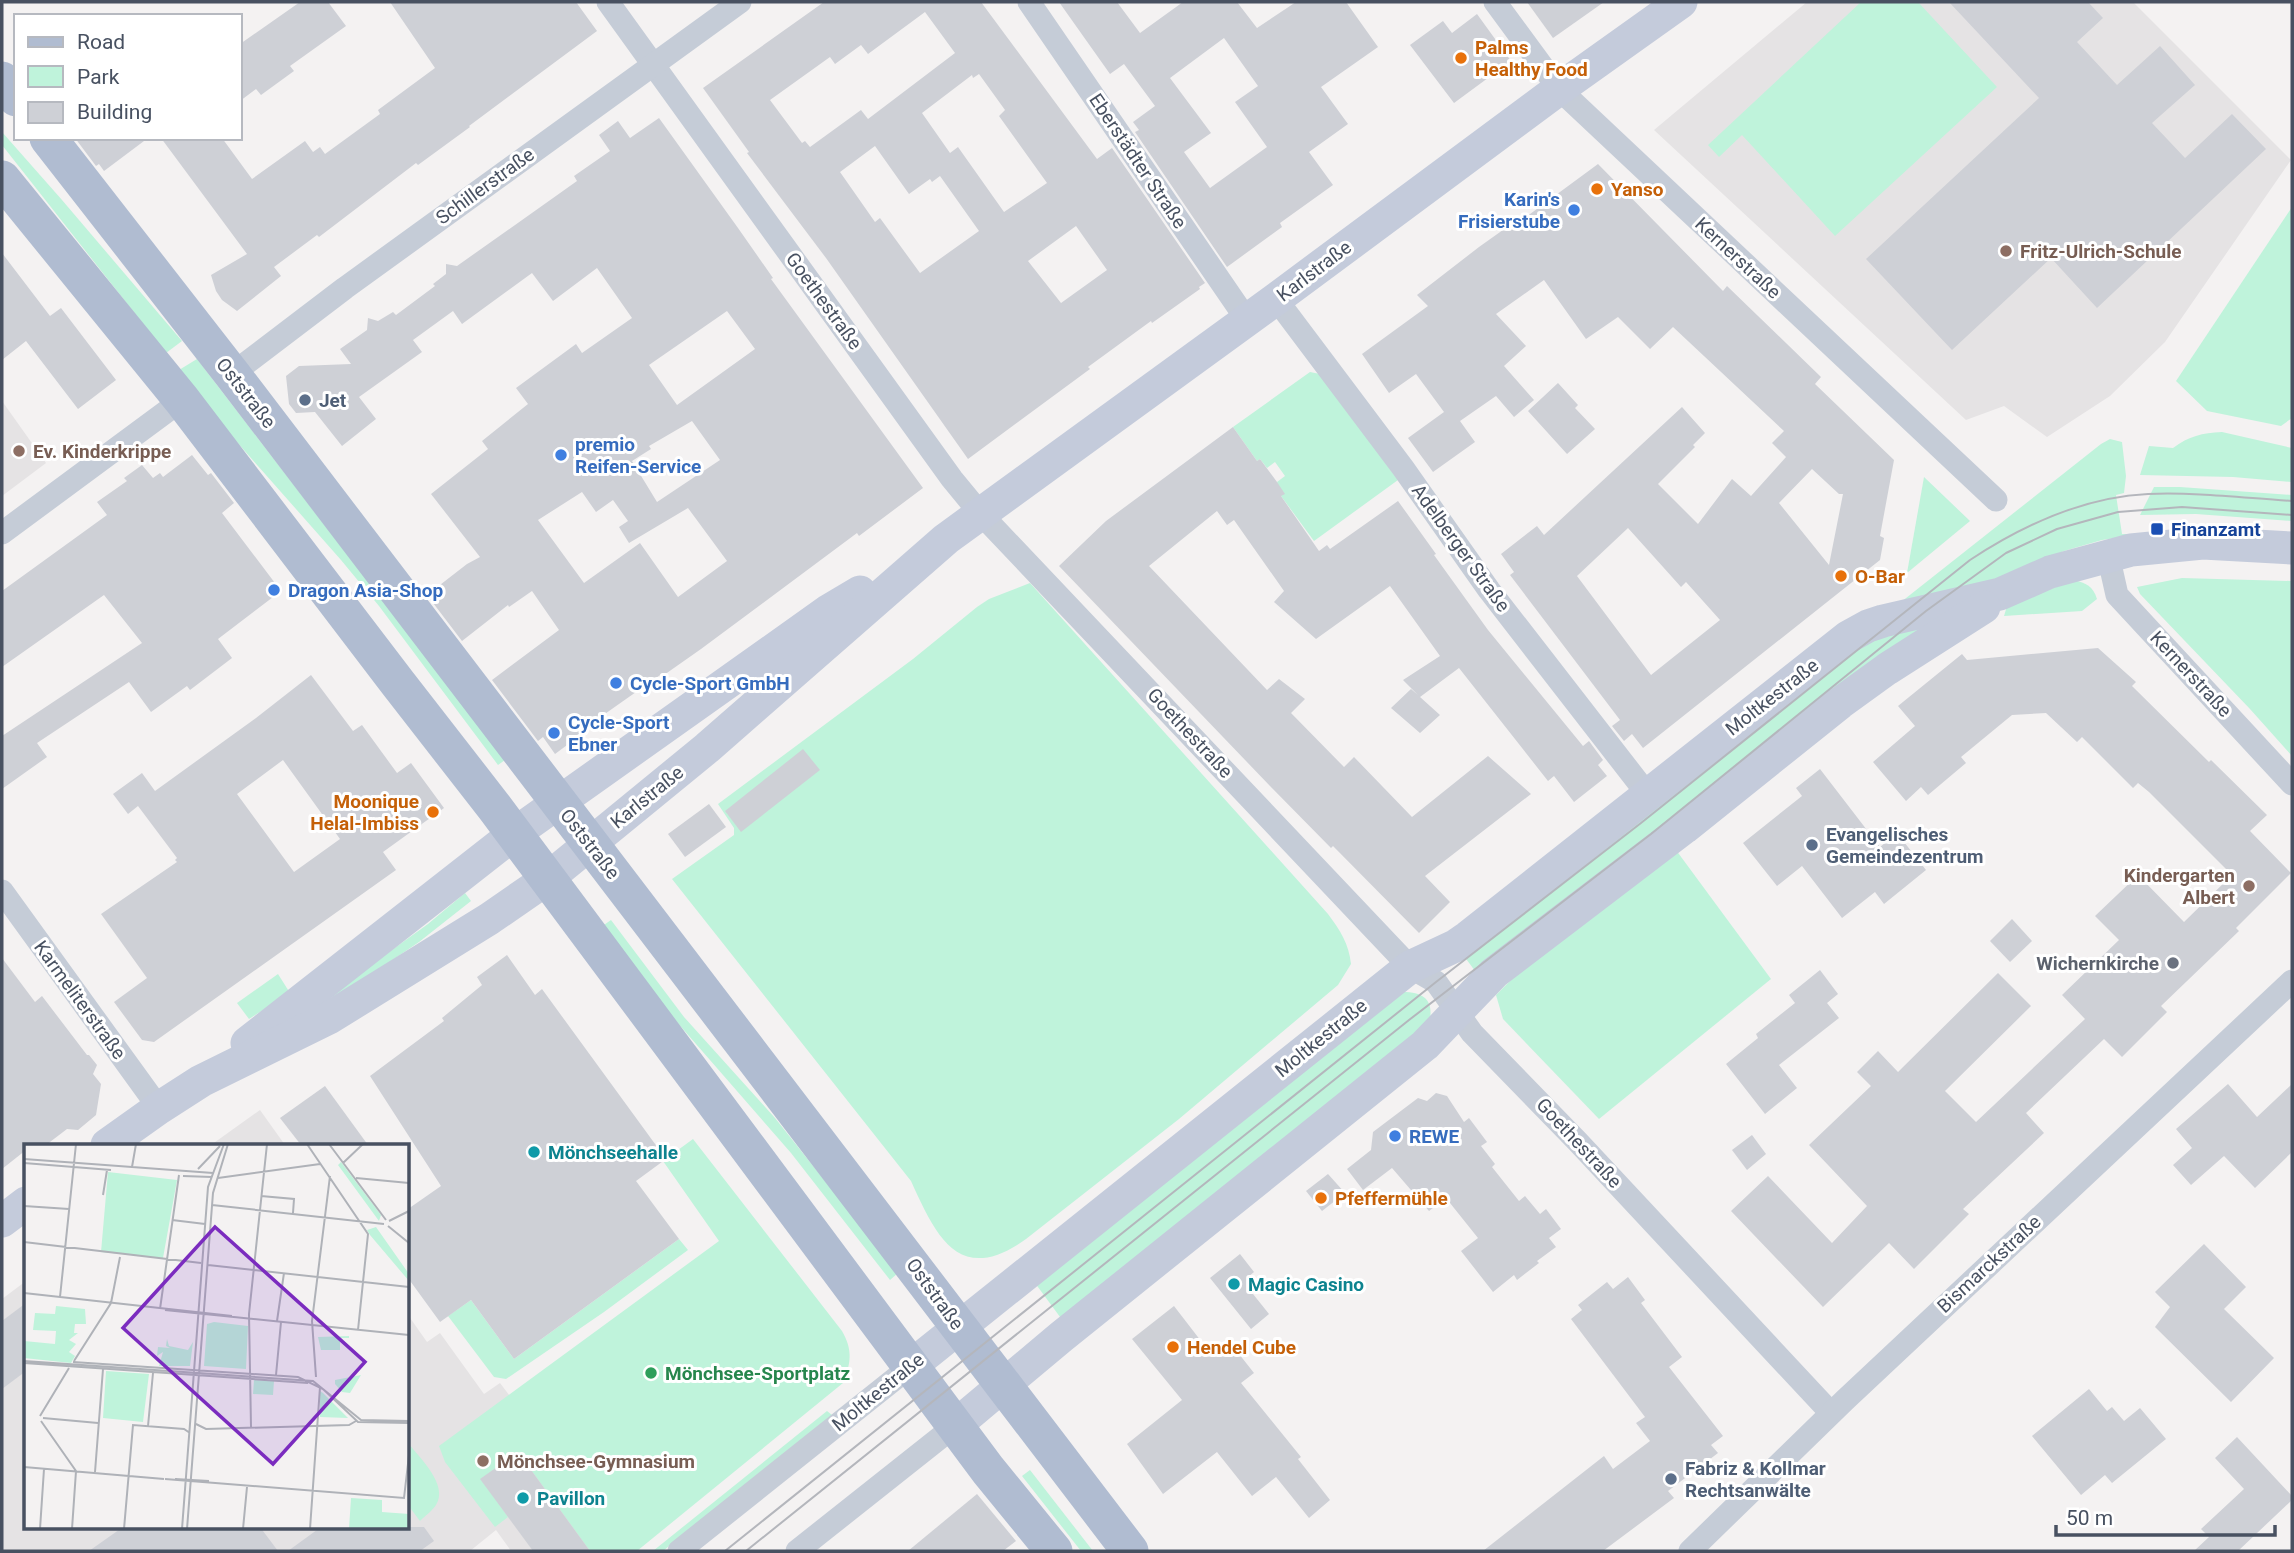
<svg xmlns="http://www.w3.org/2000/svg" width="2294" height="1553" font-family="Roboto,sans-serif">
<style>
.education{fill:#e5e3e4}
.green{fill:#bff3db}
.building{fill:#ced0d6;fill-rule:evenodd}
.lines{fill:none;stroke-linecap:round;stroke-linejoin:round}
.street{stroke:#c5ccd7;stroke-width:23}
.secondary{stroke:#c4cbdb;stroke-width:33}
.primary{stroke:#b0bcd1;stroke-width:37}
.tram{stroke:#b4b6bc;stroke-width:2}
.food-dot{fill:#e8710a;stroke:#fff;stroke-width:2.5}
.shop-dot{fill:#3f7fe0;stroke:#fff;stroke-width:2.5}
.education-dot{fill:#8d6e63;stroke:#fff;stroke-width:2.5}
.service-dot{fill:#5c6f8a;stroke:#fff;stroke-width:2.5}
.transit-dot{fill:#1a4fb4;stroke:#fff;stroke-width:2.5}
.worship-dot{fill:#6b7280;stroke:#fff;stroke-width:2.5}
.culture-dot{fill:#0f9aa8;stroke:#fff;stroke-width:2.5}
.leisure-dot{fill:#2e9e5b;stroke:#fff;stroke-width:2.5}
.labels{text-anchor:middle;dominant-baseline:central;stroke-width:6;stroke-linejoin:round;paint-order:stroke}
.food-label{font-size:19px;font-weight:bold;fill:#c56008;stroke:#fff;text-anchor:start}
.street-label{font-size:19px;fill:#485161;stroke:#fff}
.shop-label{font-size:19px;font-weight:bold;fill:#366cbe;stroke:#fff;text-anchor:start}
.education-label{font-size:19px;font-weight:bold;fill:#785e54;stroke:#fff;text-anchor:start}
.service-label{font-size:19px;font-weight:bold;fill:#4e5e75;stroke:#fff;text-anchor:start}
.transit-label{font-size:19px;font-weight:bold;fill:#164399;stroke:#fff;text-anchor:start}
.worship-label{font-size:19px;font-weight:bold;fill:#5b616d;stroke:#fff;text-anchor:end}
.culture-label{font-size:19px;font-weight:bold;fill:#0d838f;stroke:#fff;text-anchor:start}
.leisure-label{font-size:19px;font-weight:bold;fill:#27864d;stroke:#fff;text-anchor:start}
.inset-road{fill:none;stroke:#afb2b8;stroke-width:2}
.view{fill:#7b2cbf;fill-opacity:0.15;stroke:#7b2cbf;stroke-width:3.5}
.inset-edge{fill:none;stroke:#485161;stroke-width:3.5}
</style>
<rect width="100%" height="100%" fill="#f4f2f2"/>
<g class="education">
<polygon points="1807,2 2133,2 2291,160 2165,342 2110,396 2047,437 2004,406 1966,420 1654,130"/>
<polygon points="2,401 46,463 2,496"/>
<polygon points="260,1110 285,1145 211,1145"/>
<polygon points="26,1281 26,1527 408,1527 408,1315 427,1342 440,1333 484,1394 500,1383 628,1551 511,1551 496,1530 470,1551 2,1551 2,1299"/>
</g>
<g class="green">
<polygon points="1861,2 1918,2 1997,87 1835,236 1742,135 1719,157 1708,145"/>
<polygon points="2,132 62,200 182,341 166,353 2,145"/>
<polygon points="2292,207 2292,418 2281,426 2207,411 2176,381"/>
<polygon points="197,359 505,760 498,765 379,606 341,560 236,441 179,370"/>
<polygon points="1310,372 1320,374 1398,480 1314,541 1281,496 1277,482 1285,476 1275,462 1267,468 1260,459 1257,461 1233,427"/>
<path d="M2222,432L2292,448V482L2233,477L2140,475L2149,446L2173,448C2189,436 2202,433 2222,432Z"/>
<polygon points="2110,439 2122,442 2126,476 2124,493 2116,495 2122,534 2128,534 2128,536 2102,540 2064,551 1978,587 1901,602 2101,444"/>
<polygon points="1924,477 1970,521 1907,573"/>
<polygon points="2154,487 2180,487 2292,495 2292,521 2196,514 2140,515"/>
<polygon points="2182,578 2292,581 2292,756 2250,709 2140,594 2137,587"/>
<path d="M2074,580C2086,583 2093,586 2097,599L2082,611L2004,616L2007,606Z"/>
<path d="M1030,583L1328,914C1340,930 1349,944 1351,964L1338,985L1179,1119L1026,1239C959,1287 936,1236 911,1181L672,879L734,835V828L718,804L913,659L977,607L989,599Z"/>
<polygon points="1927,626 1478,975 1461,952 1853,643"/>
<polygon points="1676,850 1771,979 1599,1119 1503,1019 1496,995 1515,976"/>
<polygon points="465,893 471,901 419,942 335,999 332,993 428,924"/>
<polygon points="611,920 684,1017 775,1118 898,1273 890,1280 791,1153 662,1005 601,927"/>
<polygon points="278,974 290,993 249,1019 237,1003"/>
<path d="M1403,992C1428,992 1435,1004 1428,1028L1063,1321L1035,1283Z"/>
<path d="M693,1139L842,1331C853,1350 851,1363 843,1383L637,1551H590L518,1452L481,1479L508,1517L495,1527L445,1462L439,1446L719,1241L663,1161Z"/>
<polygon points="679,1239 688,1250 604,1312 506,1379 494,1377 448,1316 471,1300 514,1359"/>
<polygon points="827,1411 832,1415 663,1551 653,1551"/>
<path d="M408,1443C419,1457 449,1485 436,1505C432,1511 425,1516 420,1521L408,1505Z"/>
<polygon points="1030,1470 1093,1551 1081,1551 1022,1476"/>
</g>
<g class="building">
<polygon points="300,2 328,2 346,26 290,66 294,71 261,95 256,89 240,101 240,44"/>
<polygon points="390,2 576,2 597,31 469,126 470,127 418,165 416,163 319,237 317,235 274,267 281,276 237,311 222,300 216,291 211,275 247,254 161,138 222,138 252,179 305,141 313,152 320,147 325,154 380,114 378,110 435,68"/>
<path d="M824,2H981L1097,159L1112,148L1205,283L1199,287L1200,289L1152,323L1151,321L1088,367L1090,369L968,459L826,258L747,153L749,152L703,88ZM925,12L955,53L868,119L861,110L810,147L805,141L802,143L770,100L830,57L835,64L861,45L868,54ZM979,74L1005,110L999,116L1047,183L1004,212L958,147L950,153L922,113L972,75L973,78ZM875,146L909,194L930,179L932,182L940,176L979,231L920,273L880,218L875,222L840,172ZM1076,226L1107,270L1061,303L1028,261Z"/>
<path d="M1059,2H1117L1140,33L1183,2H1237L1257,28L1296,2H1346L1378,47L1321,87L1348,124L1309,152L1333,185L1280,223L1282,227L1227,267L1135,132L1139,130L1133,122L1155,106L1124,64L1110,74ZM1224,38L1258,86L1235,102L1267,147L1210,188L1184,152L1211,133L1170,78Z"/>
<polygon points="1527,2 1604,2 1553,38"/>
<polygon points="1949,2 2088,2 2103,18 2077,42 2117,85 2160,46 2195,85 2152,123 2185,158 2232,114 2266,149 2097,308 2051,258 1952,350 1866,259 2039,98"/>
<polygon points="1477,14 1511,61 1454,103 1410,45 1443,21 1452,33"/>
<path d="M659,118L738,228L773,278L771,279L923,488L859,536L857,533L701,649L664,675L663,673L592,723L594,725L555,754L543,737L538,741L492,680L559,630L532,591L509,607L508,605L462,641L427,595L467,564L480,557L431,494L488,449L482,441L528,404L516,388L576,344L582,353L632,318L597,268L553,301L532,273L462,324L453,311L413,340L422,352L359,397L376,419L342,446L315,412L296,413L289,404L286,376L299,366L351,364L340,349L367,330L368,318L378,321L393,312L396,315L435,286L433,284L446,274V264L457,266L577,181L574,176L610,151L599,135L618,121L630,138ZM727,311L755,349L677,405L649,365ZM692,421L720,460L657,502L632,461L651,449L649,446ZM582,492L596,512L613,500L628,521L619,527L629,543L688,508L727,561L678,597L640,543L584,583L538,520Z"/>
<polygon points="75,138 148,138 104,171 99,164 96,166"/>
<path d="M1598,164L1723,291L1727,286L1821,377L1815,384L1894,460L1880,536L1884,538L1880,560L1643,748L1632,734L1624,741L1612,726L1620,720L1510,575L1514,572L1501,554L1537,526L1544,535L1682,407L1705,433L1693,445L1695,447L1658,484L1698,524L1732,479L1751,496L1786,457L1772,443L1784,431L1673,327L1650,349L1618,317L1586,339L1544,280L1496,314L1526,346L1504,366L1534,400L1514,417L1496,396L1460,421L1475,442L1433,472L1408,438L1444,412L1416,374L1389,393L1362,354L1428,306L1417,295L1479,247L1524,215L1526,217ZM1812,469L1839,494H1843L1829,565L1779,503ZM1628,528L1681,587L1686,582L1720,620L1651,675L1577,576Z"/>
<polygon points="2,253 50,316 61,308 116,380 78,409 26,341 2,360"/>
<polygon points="1558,383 1578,405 1575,408 1595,429 1567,454 1528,411"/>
<polygon points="1233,427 1257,461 1260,459 1277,482 1285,494 1281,496 1319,551 1327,545 1330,549 1398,501 1436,554 1434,555 1488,630 1583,746 1589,741 1603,760 1598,765 1607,776 1574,802 1554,776 1548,781 1459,668 1420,697 1440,715 1420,733 1391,708 1411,689 1418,695 1403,680 1440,656 1390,586 1316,639 1274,602 1284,591 1234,520 1227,525 1217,511 1149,566 1267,690 1279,679 1305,699 1291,713 1344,767 1354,757 1412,817 1488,756 1531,794 1425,876 1450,902 1419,933 1333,846 1331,848 1270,786 1059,566 1106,521"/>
<polygon points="192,455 208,475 211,473 234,503 222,513 281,591 218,639 232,658 190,690 187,686 151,712 129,682 37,743 47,757 2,789 2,736 142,643 104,595 2,667 2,591 107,515 97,502 127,481 124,478 142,465 153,478 160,473 163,477"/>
<polygon points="2098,648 2136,682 2132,686 2209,762 2211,760 2267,815 2250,831 2291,873 2236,928 2239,931 2161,1006 2167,1012 2122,1057 2104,1039 2026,1113 2044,1133 1963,1209 1969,1214 1914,1269 1889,1243 1823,1307 1731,1211 1768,1176 1832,1243 1867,1206 1809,1145 1871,1086 1857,1072 1878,1051 1898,1072 1998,973 2031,1006 1945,1091 1976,1122 2085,1019 2062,995 2119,940 2095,916 2138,875 2184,922 2232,875 2149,792 2138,783 2133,788 2082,737 2077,742 2046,713 2012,715 1961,757 1966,763 1928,795 1921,787 1906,801 1873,762 1915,726 1898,706 1962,654 1967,660"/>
<path d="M311,675L353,731L362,725L397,773L411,763L444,808L383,852L396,870L154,1042L142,1040L114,1002L147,978L101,914L177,862L175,860L177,858L138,806L128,814L113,794L142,773L155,791L256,718ZM283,760L340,839L294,872L237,794Z"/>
<polygon points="803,749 820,770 741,832 725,811"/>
<polygon points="1820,769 1880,847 1897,833 1926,870 1884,904 1875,892 1842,918 1802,866 1777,886 1743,843 1802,796 1796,788"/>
<polygon points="709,804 726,827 685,857 668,834"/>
<polygon points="2012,919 2032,941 2010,962 1990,941"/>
<polygon points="507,955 535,995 542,989 666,1159 636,1181 679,1239 514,1359 471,1300 440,1322 408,1278 408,1209 441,1186 370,1076 444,1021 442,1018 482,985 477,977"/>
<polygon points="2,958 35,1002 42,996 87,1055 89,1055 97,1065 93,1074 101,1084 96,1115 78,1130 67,1129 46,1145 26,1145 26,1150 2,1169"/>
<polygon points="1820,970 1838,994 1827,1003 1839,1018 1779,1065 1797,1088 1765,1114 1726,1064 1758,1038 1756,1034 1795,1003 1789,995"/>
<polygon points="2228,1084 2257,1117 2292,1084 2292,1152 2255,1188 2224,1156 2191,1185 2173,1165 2192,1148 2176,1129"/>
<polygon points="325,1086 368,1145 301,1145 280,1118"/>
<polygon points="1436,1093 1447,1096 1464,1122 1469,1118 1487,1142 1481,1146 1495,1164 1492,1167 1519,1201 1525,1196 1540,1214 1546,1209 1561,1229 1549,1238 1556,1247 1537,1261 1539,1263 1517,1280 1514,1275 1493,1292 1461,1251 1478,1238 1446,1198 1429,1211 1392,1168 1363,1190 1347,1169 1371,1150 1373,1132 1418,1098 1427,1101"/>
<polygon points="1752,1135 1766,1154 1747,1170 1732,1150"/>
<polygon points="1328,1174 1345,1193 1322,1211 1306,1191"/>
<polygon points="2204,1244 2246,1287 2224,1309 2274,1358 2231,1402 2155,1327 2170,1307 2155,1292"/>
<polygon points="1240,1254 1254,1272 1248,1277 1258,1290 1253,1294 1269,1314 1251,1329 1210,1278"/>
<polygon points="1628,1277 1645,1300 1641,1303 1682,1357 1669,1367 1723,1436 1711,1445 1718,1453 1668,1491 1674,1498 1603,1551 1483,1551 1604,1456 1613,1469 1650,1441 1636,1423 1645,1417 1571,1319 1582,1310 1578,1305 1607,1282 1613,1289"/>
<polygon points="26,1303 26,1371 2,1389 2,1321"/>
<polygon points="1174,1306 1211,1354 1228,1340 1254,1373 1241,1383 1301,1457 1298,1459 1330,1500 1309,1518 1276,1477 1252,1496 1217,1452 1163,1494 1127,1444 1182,1400 1132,1339"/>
<polygon points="2089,1389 2107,1411 2112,1407 2124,1421 2140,1408 2166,1439 2112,1483 2105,1475 2081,1495 2032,1436"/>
<polygon points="2237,1437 2292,1496 2292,1500 2238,1551 2194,1551 2209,1537 2201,1529 2244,1489 2215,1458"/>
<polygon points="518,1452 590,1551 533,1551 480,1479"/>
<polygon points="977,1494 1016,1541 1003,1551 908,1551"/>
<polygon points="123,1527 260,1527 278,1551 89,1551"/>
<polygon points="321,1527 424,1527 434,1541 420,1551 288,1551"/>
</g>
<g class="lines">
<g class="street">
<polyline points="608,2 952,479 980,513 1410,967 1436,982 1472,1033 1578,1142 1831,1413"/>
<polyline points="1029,2 1247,320"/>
<polyline points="1495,2 1559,89 1996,500"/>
<polyline points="1276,299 1403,468 1489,590 1648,795"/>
<polyline points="232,374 345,288 740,2"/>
<polyline points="2,533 182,400"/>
<polyline points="2108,555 2117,595 2292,784"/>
<polyline points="2,891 159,1108"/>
<polyline points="679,1551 911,1366"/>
<polyline points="797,1551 956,1425"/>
<polyline points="1690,1551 1845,1400 2292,981"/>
</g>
<g class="secondary">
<polyline points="247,1043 514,834 828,611 860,592"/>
<polyline points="107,1145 159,1108 201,1081 329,1018 489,919 547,879 707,748 946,539 1276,299 1559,89 1681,2"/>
<polyline points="2,1221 26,1203"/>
<polyline points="911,1366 1410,967 1455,946 1468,937 1848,637 1868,626 1883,621 2000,594 2050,572 2131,550 2203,543 2292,548"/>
<polyline points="956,1425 1061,1337 1425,1045 1494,973 1684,828 1840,703 1887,669 1984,607"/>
</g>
<g class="primary">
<polyline points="2,80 16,98"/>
<polyline points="48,138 232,374 1130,1551"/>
<polyline points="2,179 182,400 397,682 495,808 988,1470 1054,1551"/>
</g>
<g class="tram">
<path d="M725,1551L1436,982L1641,823L1970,560C2023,525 2083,497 2148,494C2196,492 2244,498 2292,501"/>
<polyline points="746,1551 1409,1020 1651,834 1926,611 2006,553 2057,529 2118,512 2182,507 2292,515"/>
</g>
</g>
<g class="food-dot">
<circle cx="1461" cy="58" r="7"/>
<circle cx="1597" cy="189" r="7"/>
<circle cx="1841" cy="576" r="7"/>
<circle cx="433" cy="812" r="7"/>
<circle cx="1321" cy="1198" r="7"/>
<circle cx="1173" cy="1347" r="7"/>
</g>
<g class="shop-dot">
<circle cx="1574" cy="210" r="7"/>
<circle cx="561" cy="455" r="7"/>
<circle cx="274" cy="590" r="7"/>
<circle cx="616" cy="683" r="7"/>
<circle cx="554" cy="733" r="7"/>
<circle cx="1395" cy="1136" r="7"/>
</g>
<g class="education-dot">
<circle cx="2006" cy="251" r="7"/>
<circle cx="19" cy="451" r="7"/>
<circle cx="2249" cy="886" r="7"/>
<circle cx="483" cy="1461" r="7"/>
</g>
<g class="service-dot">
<circle cx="305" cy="400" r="7"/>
<circle cx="1812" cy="845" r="7"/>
<circle cx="1671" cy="1479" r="7"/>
</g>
<rect class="transit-dot" x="2150" y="522" width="14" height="14" rx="3.5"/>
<circle class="worship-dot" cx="2173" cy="963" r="7"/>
<g class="culture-dot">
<circle cx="534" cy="1152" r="7"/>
<circle cx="1234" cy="1284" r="7"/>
<circle cx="523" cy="1498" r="7"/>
</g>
<circle class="leisure-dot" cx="651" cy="1373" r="7"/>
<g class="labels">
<g class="food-label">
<text x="1475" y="47">Palms<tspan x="1475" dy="22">Healthy Food</tspan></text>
<text x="1611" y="189">Yanso</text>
<text x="1855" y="576">O-Bar</text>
<text x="419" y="801" text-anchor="end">Moonique<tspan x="419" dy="22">Helal-Imbiss</tspan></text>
<text x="1335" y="1198">Pfeffermühle</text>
<text x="1187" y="1347">Hendel Cube</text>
</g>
<g class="street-label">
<text transform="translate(1138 161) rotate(56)">Eberstädter Straße</text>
<text transform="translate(485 186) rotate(-36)">Schillerstraße</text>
<text transform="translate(1738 258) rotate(43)">Kernerstraße</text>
<text transform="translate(1314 271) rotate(-37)">Karlstraße</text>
<text transform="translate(824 301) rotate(54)">Goethestraße</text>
<text transform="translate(246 393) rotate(52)">Oststraße</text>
<text transform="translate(1461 548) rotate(54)">Adelberger Straße</text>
<text transform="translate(2191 674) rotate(47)">Kernerstraße</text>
<text transform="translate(1772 697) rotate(-38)">Moltkestraße</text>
<text transform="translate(1190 733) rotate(47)">Goethestraße</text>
<text transform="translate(647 797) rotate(-39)">Karlstraße</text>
<text transform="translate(590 844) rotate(52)">Oststraße</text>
<text transform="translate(80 1000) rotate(54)">Karmeliterstraße</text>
<text transform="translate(1321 1038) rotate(-39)">Moltkestraße</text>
<text transform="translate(1579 1143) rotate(47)">Goethestraße</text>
<text transform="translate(1989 1264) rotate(-43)">Bismarckstraße</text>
<text transform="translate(935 1294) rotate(54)">Oststraße</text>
<text transform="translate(878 1392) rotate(-39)">Moltkestraße</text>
</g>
<g class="shop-label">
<text x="1560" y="199" text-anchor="end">Karin's<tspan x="1560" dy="22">Frisierstube</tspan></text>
<text x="575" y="444">premio<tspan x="575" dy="22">Reifen-Service</tspan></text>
<text x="288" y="590">Dragon Asia-Shop</text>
<text x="630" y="683">Cycle-Sport GmbH</text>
<text x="568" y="722">Cycle-Sport<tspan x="568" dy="22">Ebner</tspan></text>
<text x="1409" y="1136">REWE</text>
</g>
<g class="education-label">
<text x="2020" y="251">Fritz-Ulrich-Schule</text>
<text x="33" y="451">Ev. Kinderkrippe</text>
<text x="2235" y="875" text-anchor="end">Kindergarten<tspan x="2235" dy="22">Albert</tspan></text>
<text x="497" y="1461">Mönchsee-Gymnasium</text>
</g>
<g class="service-label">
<text x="319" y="400">Jet</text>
<text x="1826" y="834">Evangelisches<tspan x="1826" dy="22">Gemeindezentrum</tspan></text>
<text x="1685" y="1468">Fabriz &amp; Kollmar<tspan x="1685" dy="22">Rechtsanwälte</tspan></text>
</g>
<g class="transit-label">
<text x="2171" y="529">Finanzamt</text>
</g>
<g class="worship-label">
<text x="2159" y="963">Wichernkirche</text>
</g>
<g class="culture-label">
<text x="548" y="1152">Mönchseehalle</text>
<text x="1248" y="1284">Magic Casino</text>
<text x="537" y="1498">Pavillon</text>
</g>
<g class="leisure-label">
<text x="665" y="1373">Mönchsee-Sportplatz</text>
</g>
</g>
<g transform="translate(24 1144)">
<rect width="385" height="385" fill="#f4f2f2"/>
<path d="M317,18L357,71L355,77L314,21ZM84,28L153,36L139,114L77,108ZM352,83L385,130V137L346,91L343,86ZM32,162L61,165L62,180H51L50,189H54L45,196L52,200L45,208L51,212L47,219L0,214V197L31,200L32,187L9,186L11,169L31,170ZM190,178L224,182L222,225L180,222L183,180ZM294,193L325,192V194H316V206H297ZM143,195L145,202L164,206L169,198L166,222H135L139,208L133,212L134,203L146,204L142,202ZM82,227L125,230L119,278L79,274ZM337,231L326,249L318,248L311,240V236ZM230,236L250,237L249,251L229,250ZM296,247L299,249L324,274L296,273ZM327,354L358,356V368L385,370V385H325Z" fill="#bff3db"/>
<path class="inset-road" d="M283,0L344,90L334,186M305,0L362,76M0,15L189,29M0,19L87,26M319,19L339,0M108,23L112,0M174,25L196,2M159,32L188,33M194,34L296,20M332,34L385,39M79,51L83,26M237,52L270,55L269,69M188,61L360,80M0,62L45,65M148,76L181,80M365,77L385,67M364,82L385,99M0,98L177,119M184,121L385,143M0,149L208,172M36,153L52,0M136,165L155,31M141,166L385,191M253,177L260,129M0,217L289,237L337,276L385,277M50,217L87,159L96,113M49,218L274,233L299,245L334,278L385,279M0,219L284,239M252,231L257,178M292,233L288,177L306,32M16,272L45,224M19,274L74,279M17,277L52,327L48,385M172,280L182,285L325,281L332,277M124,282L129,229M227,283L225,170L243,0M0,323L140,335M71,328L79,225M141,335L380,354L385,311M151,335L185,337M16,385L20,325M100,385L109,281L160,285L166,289M158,385L184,43L200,0M163,385L189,49L204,0M219,385L223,343M286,385L296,243"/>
<path class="view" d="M191,83L341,218L249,320L99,184Z"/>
<rect width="385" height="385" class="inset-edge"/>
</g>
<rect width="2294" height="1553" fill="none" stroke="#485161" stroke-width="7"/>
<rect x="14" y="14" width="228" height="126" fill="#ffffff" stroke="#b6b9c0" stroke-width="2"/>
<rect x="28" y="37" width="35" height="10" fill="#b0bcd1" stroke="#b6b9c0" stroke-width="2"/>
<text x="77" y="49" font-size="21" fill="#485161">Road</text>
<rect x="28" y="66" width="35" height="21" fill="#bff3db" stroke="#b6b9c0" stroke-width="2"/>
<text x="77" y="84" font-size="21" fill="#485161">Park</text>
<rect x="28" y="102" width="35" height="21" fill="#ced0d6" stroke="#b6b9c0" stroke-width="2"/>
<text x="77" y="119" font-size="21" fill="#485161">Building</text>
<path d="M2056 1525v10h219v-10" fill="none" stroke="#485161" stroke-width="3.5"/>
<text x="2066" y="1525" font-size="21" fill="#485161" stroke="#ffffff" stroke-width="5" paint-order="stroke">50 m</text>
</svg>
